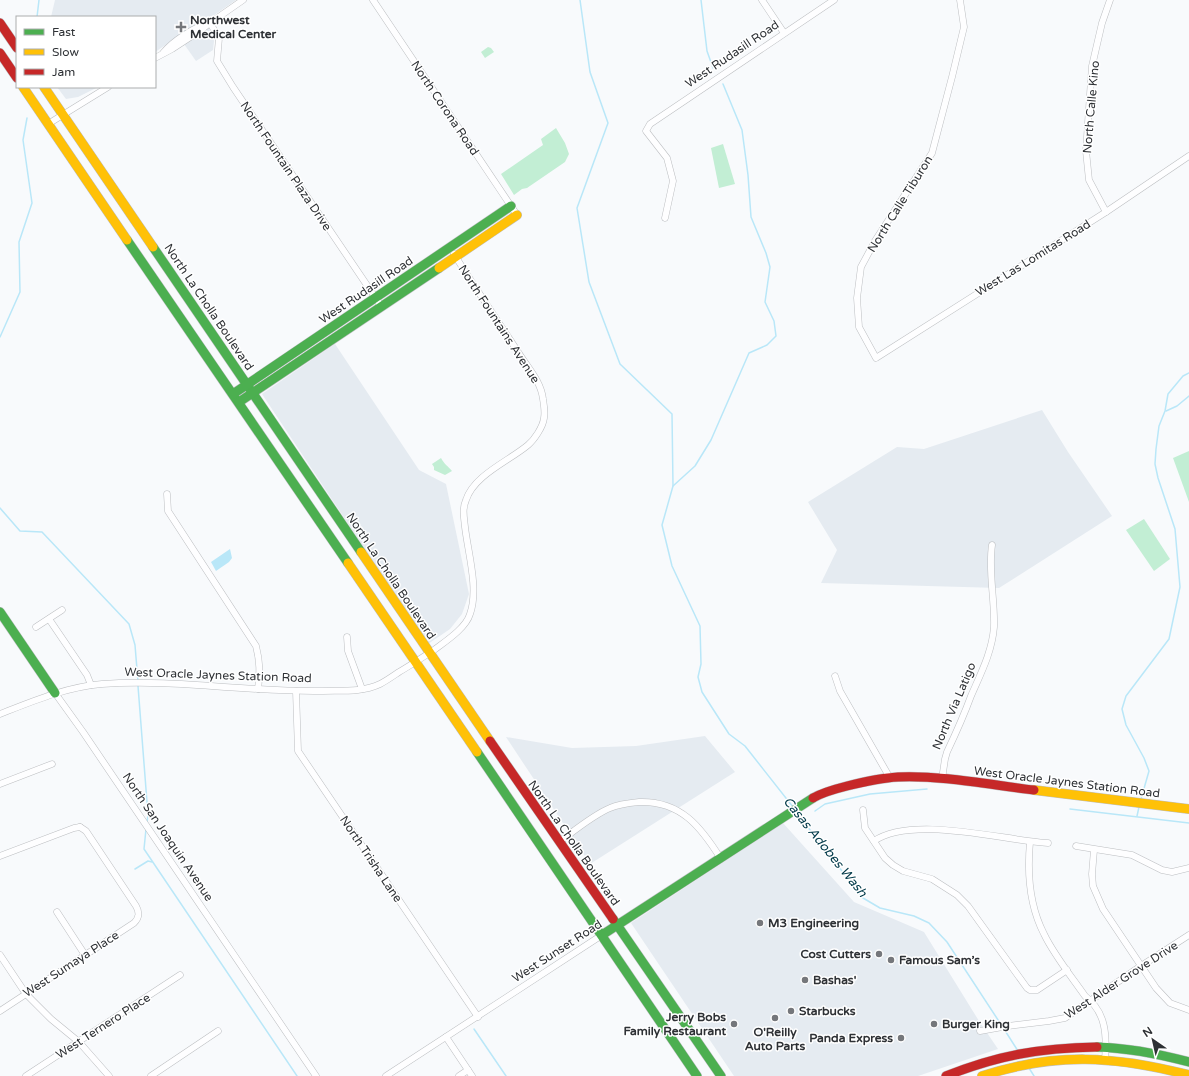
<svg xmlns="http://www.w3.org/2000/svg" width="1189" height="1076" font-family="'Varela Round',sans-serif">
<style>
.built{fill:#e5ebf1}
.green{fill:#c2eed4}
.water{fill:#b9e7f8}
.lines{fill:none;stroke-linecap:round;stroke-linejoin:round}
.stream{stroke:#b9e7f8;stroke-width:1.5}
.street-casing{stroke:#bcbec1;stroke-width:7}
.fast-casing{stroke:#bcbec1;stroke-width:10}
.slow-casing{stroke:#bcbec1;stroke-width:10}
.jam-casing{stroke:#bcbec1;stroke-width:10}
.street{stroke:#fefeff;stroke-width:6}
.fast{stroke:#4caf50;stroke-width:9}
.slow{stroke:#ffc107;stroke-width:9}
.jam{stroke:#c62828;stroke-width:9}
.poi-dot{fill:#75777b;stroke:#fff;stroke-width:1.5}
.labels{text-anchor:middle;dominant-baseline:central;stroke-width:3;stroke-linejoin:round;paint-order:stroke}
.poi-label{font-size:12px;font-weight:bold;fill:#2e3135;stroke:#fff;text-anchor:start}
.street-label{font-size:12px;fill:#2e3135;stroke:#fff}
.water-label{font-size:13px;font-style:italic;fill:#003949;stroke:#fff}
</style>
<rect width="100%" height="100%" fill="#f8fafc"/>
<g class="built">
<polygon points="55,0 236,0 204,22 211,32 214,41 213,50 196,61 184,44 176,38 155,52 155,17 51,17"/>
<polygon points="57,87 98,87 78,97 66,99"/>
<polygon points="335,344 419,470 446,484 469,594 462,614 450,629 428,644 262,394"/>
<polygon points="1042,410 1068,452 1112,516 999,588 821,583 837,550 808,502 897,447 924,449"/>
<polygon points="705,736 735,772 590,864 506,737 572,748 636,746"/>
<polygon points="783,823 854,902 924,932 979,1021 998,1049 918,1076 734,1076 631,923"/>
</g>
<g class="green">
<polygon points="488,47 491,48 494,52 485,58 481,52"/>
<polygon points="556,128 565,143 569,154 565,162 527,188 522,189 514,195 501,174 543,145 541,139"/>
<polygon points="723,144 735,184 719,188 711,148"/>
<polygon points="1189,451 1189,502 1173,458"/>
<path d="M441,458C444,464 448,466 452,471L445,475L434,470V467L432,464Z"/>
<polygon points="1144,519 1170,559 1154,571 1126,530"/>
</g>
<polygon class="water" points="230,549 232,558 229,562 216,571 211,562"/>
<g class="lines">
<g class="stream">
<polyline points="580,0 590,72 608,123 577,208 589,282 620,364 672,414 673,486"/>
<polyline points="701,0 707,51 713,68"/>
<polyline points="37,17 39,0"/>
<polyline points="723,84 742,130 748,175 751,217 766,253 770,267 765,302 774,321 776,336 767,345 749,353 711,440 695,466 673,486 662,525 672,566 700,626 701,664 698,677 702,692 729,734 745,746 793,807"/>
<polyline points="0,337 20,292 19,242 32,203 23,140 27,118"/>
<polyline points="1166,411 1177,406 1189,396"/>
<polyline points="0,508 20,531 42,532 129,624 135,645 138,682"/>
<polyline points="138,686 148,815 147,822"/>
<polyline points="1141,799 1149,771 1144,758 1126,725 1122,709 1126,696 1169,639 1180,587 1175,529 1158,478 1155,464 1156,449 1159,426 1165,411 1168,394 1183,376 1189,373"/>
<polyline points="1070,809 1189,823"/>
<polyline points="815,811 825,804 870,794 927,789"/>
<polyline points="796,812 863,898 880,908 914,916 929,923 947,942 1002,1026"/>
<polyline points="1137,816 1139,807"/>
<polyline points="146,829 144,849 297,1076"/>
<polyline points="135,869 148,861 152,862"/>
<polyline points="474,1029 506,1076"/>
<polyline points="1004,1029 1018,1051"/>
<polyline points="1029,1068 1034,1076"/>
</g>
<g class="street-casing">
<g id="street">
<polyline points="243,0 210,23 219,38 217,61 233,87 379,303"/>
<polyline points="373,0 517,215"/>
<polyline points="762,0 784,33"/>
<polyline points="960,0 964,27 952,77 932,153 875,241 861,267 857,298 859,327 876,358 1106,212 1189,156"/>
<path d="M155,58L172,49L201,30L210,23C194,27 173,41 163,53"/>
<polyline points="48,124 108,87"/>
<polyline points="1106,212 1089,180 1086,151 1092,66 1102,23 1110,0"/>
<polyline points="665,218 673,181 667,158 646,131 650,124 834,0"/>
<path d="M167,494L168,511L256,646C260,662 260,672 258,689"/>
<polyline points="49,619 87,675 91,685"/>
<polyline points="36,627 62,610"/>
<polyline points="347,637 348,651 362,689"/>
<polyline points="835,676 840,691 890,778"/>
<polyline points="296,691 298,751 478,1017"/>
<polyline points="55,693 83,732 316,1076"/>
<path d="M0,714C33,701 66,687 102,684C175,679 247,692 320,691C339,690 361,693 380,684C386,681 393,676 399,672C411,665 423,657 434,650C446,641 466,628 470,614C479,589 468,553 465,527C464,517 462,509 466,500C474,475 509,461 528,445C534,440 543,427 544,418C545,413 544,405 543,399C541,382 529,369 520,355C498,321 475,288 454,254"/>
<path d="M942,779L945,759L947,752C956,733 964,715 971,696C981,673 992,652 994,627C995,599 988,572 992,545"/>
<polyline points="0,784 52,764"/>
<polyline points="863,810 865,828 885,858 893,865 903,871 932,879 957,895 968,906 1027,988 1030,990 1037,990 1067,970"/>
<path d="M874,841C913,815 1001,840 1048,843"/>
<path d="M559,842C574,831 593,815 610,808C619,804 630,803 640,802C681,801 701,827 721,859"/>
<path d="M1030,842C1027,874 1029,905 1044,934C1054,955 1071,976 1085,996C1106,1012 1107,1035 1105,1060"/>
<polyline points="1076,846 1132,855 1162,870 1172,872 1189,868"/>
<polyline points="1094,850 1092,874 1093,886 1103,909 1156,988 1170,1003 1189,1010"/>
<polyline points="0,856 74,828 80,827"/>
<polyline points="57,912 85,955"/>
<polyline points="0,955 26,994 51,1019 79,1042 109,1076"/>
<path d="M0,1011L134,923C139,918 140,913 136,906L86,831L80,827"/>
<polyline points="980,1031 1008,1026 1049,1021 1065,1018 1141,966 1189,935"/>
<polyline points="446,1037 472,1076"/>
<polyline points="26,1076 180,975"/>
<polyline points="151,1076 218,1031"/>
<polyline points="386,1076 602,935"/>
<polyline points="459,1076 468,1070"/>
</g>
</g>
<g class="fast-casing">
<g id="fast">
<polyline points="127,240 348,563"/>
<polyline points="153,247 361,552"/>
<polyline points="233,394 511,206"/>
<polyline points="239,402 439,268"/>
<polyline points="0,612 55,693"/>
<polyline points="477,752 697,1076"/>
<polyline points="613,919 721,1076"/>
<polyline points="602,935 813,798"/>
<path d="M1097,1047C1129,1048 1159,1054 1189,1062"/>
</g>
</g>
<g class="slow-casing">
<g id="slow">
<polyline points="23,87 127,240"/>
<polyline points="44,87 153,247"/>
<polyline points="439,268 517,215"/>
<polyline points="361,552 490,741"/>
<polyline points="348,563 477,752"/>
<polyline points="1034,790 1189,809"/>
<path d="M982,1076C1056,1052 1115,1056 1189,1075"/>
</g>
</g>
<g class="jam-casing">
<g id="jam">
<polyline points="0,23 17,48"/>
<polyline points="0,53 17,78"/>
<polyline points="490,741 613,919"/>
<path d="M813,798C823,792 835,789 847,786C863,782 880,778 898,777C941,775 991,785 1034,790"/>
<path d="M946,1076C999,1055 1040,1048 1097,1047"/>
</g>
</g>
<use href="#street" class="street"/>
<use href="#fast" class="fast"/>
<use href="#slow" class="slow"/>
<use href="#jam" class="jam"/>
</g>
<g class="poi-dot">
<path d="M179 21h4v4h4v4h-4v4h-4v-4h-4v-4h4z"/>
<circle cx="760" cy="923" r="4"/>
<circle cx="879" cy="954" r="4"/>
<circle cx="891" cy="960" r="4"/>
<circle cx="805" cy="980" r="4"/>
<circle cx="791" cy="1011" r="4"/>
<circle cx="775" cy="1018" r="4"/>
<circle cx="734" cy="1024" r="4"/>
<circle cx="934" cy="1024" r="4"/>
<circle cx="901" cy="1038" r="4"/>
</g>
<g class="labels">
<g class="poi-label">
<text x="190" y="20">Northwest<tspan x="190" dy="14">Medical Center</tspan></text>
<text x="768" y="923">M3 Engineering</text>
<text x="871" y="954" text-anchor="end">Cost Cutters</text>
<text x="899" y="960">Famous Sam’s</text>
<text x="813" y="980">Bashas'</text>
<text x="799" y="1011">Starbucks</text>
<text x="726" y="1017" text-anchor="end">Jerry Bobs<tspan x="726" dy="14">Family Restaurant</tspan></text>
<text x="942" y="1024">Burger King</text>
<text x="775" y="1032" text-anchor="middle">O'Reilly<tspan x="775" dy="14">Auto Parts</tspan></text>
<text x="893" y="1038" text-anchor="end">Panda Express</text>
</g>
<g class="street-label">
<text transform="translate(732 54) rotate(-34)">West Rudasill Road</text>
<text transform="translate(1091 107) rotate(-85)">North Calle Kino</text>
<text transform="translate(445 108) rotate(56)">North Corona Road</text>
<text transform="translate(286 166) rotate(56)">North Fountain Plaza Drive</text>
<text transform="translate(900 204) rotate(-58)">North Calle Tiburon</text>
<text transform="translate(1033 258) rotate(-32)">West Las Lomitas Road</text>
<text transform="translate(366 290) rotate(-34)">West Rudasill Road</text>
<text transform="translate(209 307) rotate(56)">North La Cholla Boulevard</text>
<text transform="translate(499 324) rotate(57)">North Fountains Avenue</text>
<text transform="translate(391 576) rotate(56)">North La Cholla Boulevard</text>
<text transform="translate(218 675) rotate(2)">West Oracle Jaynes Station Road</text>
<text transform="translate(954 706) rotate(-67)">North Via Latigo</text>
<text transform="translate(1067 782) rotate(7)">West Oracle Jaynes Station Road</text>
<text transform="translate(168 837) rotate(56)">North San Joaquin Avenue</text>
<text transform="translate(574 843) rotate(55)">North La Cholla Boulevard</text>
<text transform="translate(371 859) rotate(56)">North Trisha Lane</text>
<text transform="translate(557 951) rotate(-33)">West Sunset Road</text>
<text transform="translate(71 964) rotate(-33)">West Sumaya Place</text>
<text transform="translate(1121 980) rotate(-33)">West Alder Grove Drive</text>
<text transform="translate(103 1026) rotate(-33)">West Ternero Place</text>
</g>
<g class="water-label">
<text transform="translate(825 847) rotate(51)">Casas Adobes Wash</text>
</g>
</g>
<rect x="16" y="16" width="140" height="72" fill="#ffffff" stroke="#abadae"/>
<rect x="24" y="29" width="20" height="6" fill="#4caf50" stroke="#abadae"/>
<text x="52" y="36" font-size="12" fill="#2e3135">Fast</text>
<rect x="24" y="49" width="20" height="6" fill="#ffc107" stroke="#abadae"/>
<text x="52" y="56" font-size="12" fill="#2e3135">Slow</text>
<rect x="24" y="69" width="20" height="6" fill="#c62828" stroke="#abadae"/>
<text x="52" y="76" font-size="12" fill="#2e3135">Jam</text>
<g transform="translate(1153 1040) rotate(326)" stroke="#ffffff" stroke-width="3" paint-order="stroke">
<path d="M0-3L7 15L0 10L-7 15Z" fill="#2e3135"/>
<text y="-6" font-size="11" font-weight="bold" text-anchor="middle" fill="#2e3135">N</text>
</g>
</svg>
